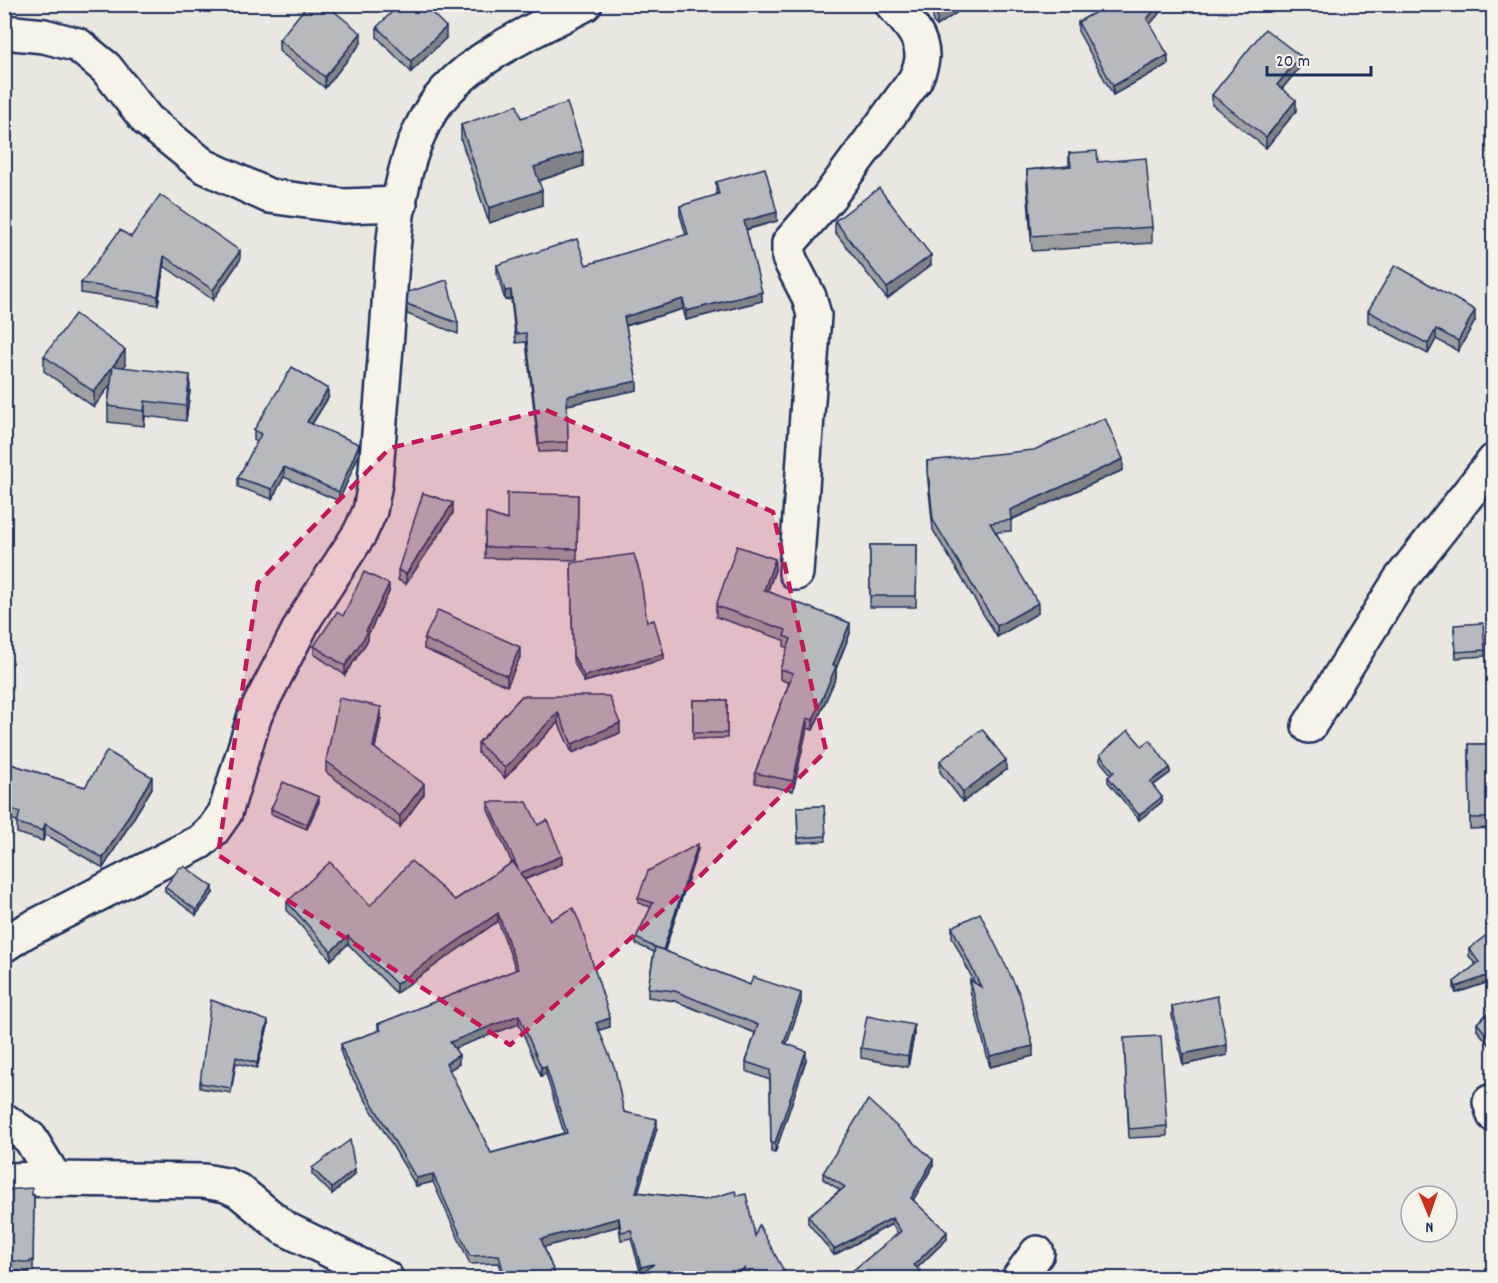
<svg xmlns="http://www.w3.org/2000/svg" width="1498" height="1283" font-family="Dekko,sans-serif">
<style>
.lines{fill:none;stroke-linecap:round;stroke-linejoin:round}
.street-casing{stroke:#1b2f5e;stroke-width:38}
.street{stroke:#f7f3e8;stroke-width:33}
.wall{fill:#9da0a4;stroke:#1b2f5e;stroke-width:1.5;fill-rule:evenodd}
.shaded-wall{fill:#7f8286;stroke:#1b2f5e;stroke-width:1.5}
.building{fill:#b6babf;stroke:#1b2f5e;stroke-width:1.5;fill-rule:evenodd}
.marked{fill:#c2185b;fill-opacity:0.2;stroke:#c2185b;stroke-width:4.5;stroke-dasharray:12 8;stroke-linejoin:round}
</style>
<rect width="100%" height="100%" fill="#eae7e0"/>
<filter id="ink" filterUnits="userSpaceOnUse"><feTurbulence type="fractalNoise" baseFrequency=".0167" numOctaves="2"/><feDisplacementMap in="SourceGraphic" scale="12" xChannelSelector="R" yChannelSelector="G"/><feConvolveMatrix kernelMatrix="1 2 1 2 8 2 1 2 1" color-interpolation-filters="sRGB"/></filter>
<g filter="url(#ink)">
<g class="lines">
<g class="street-casing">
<g id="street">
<polyline points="4,32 44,36 78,45 106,68 147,120 204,166 269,196 343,206 400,204"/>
<path d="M796,573L814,315L809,297L789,258V243L829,197L915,80C918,73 922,65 922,57C923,36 905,19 892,4"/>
<polyline points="1309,726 1400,580 1494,461"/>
<path d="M4,945L24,932L200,842L213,830L225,813L255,715L305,618L360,533L370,511L375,483C379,433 383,384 387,334C393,258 392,149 446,91C483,51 538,29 585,4"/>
<polyline points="1490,1102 1494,1115"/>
<polyline points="4,1120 30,1138 55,1179"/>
<polyline points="4,1180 55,1179 204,1181 226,1185 239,1191 284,1228 386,1278"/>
<polyline points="1019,1278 1037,1253"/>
</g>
</g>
<use href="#street" class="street"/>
</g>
<g class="wall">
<polygon points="937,4 969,4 937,26 933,22 933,9"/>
<polygon points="1110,4 1167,4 1150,24 1168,64 1113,95 1078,31 1078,22"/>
<polygon points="1340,4 1386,4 1386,10"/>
<polygon points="377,27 446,38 411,72 377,37"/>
<polygon points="279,40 361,43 325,88 279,51"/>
<polygon points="1300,67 1282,89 1296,111 1266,148 1212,105 1212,95"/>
<polygon points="521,118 583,166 539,181 542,205 489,223 461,140 461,125"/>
<polygon points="1069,153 1098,162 1152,227 1152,243 1032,251 1027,185 1027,170 1069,166"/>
<polygon points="716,182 777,221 746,230 762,301 686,320 683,309 626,326 637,390 567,405 568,451 539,452 526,342 516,343 511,299 505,300 497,274 497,265 586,265 686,235 680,215 680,206 717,195 716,191"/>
<polygon points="835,221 931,265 887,299 835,232"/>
<polygon points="131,237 240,260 213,300 164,266 158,305 81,293 81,283"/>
<polygon points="407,304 458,323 458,334 407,314"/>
<polygon points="1368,311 1475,321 1458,351 1436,339 1428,354 1368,322"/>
<polygon points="44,356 125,365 123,367 190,391 186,421 145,416 144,426 108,422 108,406 110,384 94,407 44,371"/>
<polygon points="328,398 312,424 359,454 339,501 284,477 272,499 238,487 238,478 257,442 254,440 254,430"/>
<polygon points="927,461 1123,470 1011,520 1011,531 996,532 1038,613 997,637 933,530 927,471"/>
<polygon points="578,495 577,560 485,558 486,513 507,520"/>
<polygon points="453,513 406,584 398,580 398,570"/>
<polygon points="870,545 917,545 916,607 870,607"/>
<polygon points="571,563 664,659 584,682 573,660"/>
<polygon points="775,570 768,591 850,633 836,669 836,677 813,730 807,728 793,791 755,783 755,773 789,683 780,679 780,669 788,648 784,646 784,640 716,617 716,606"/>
<polygon points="389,592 368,635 368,640 345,675 314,654 314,646 343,616"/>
<polygon points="1454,630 1485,650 1485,656 1456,658"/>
<polygon points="424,639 520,657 507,686 424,649"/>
<polygon points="522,696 620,733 572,753 558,722 505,778 478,753 478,743"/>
<polygon points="693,700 727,700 727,738 693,739"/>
<polygon points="381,718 375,748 424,794 400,827 326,772 326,761"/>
<polygon points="1469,744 1494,744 1494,828 1470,829"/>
<polygon points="1142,746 1170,773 1153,786 1162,802 1139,820 1108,782 1108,777 1111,774 1100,761 1100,755"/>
<polygon points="940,761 1006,770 963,802 940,772"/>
<polygon points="4,762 85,787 152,788 103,868 45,834 43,841 17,833 17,821 4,817"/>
<polygon points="319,802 307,829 271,814 271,809"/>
<path d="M488,802L538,825L562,864L524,880L610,1027L599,1030L624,1112L657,1128L638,1192L705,1200L737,1196L755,1236L785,1278H643V1275H641L631,1238L621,1240L619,1226L544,1247L556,1278H503L499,1263L470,1264L433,1182L416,1186L346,1067L341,1053V1044L378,1031V1024L516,970L498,921L396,993L348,944L331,960L287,910V902L370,906L455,900L512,863L488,810ZM519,1024L541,1076L546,1074L564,1133L491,1153L449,1070L459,1064L455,1048Z"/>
<polygon points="824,806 826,841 798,843 797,807"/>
<polygon points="698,849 664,951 750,985 801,1003 786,1044 806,1060 775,1153 771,1152 770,1080 746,1071 746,1062 755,1033 675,1001 648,997 648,988 654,952 636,944 636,938 651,907 638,903 638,898"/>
<polygon points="165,887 213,893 196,915 165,892"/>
<polygon points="952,927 1033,1056 990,1067 970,991 970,980 974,982 952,937"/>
<polygon points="1494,935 1494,987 1489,982 1456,993 1454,989 1454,982 1476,965 1469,956 1469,949"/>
<polygon points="1172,1006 1227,1055 1183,1065 1172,1016"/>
<polygon points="1494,1008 1494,1050 1477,1030 1477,1023"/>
<polygon points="268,1026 257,1068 236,1063 231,1093 200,1088 200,1083"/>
<polygon points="914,1035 908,1067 861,1058 861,1048"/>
<polygon points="1124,1038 1167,1126 1167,1136 1129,1138"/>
<polygon points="933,1166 913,1200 947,1239 917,1268 920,1277 919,1278 850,1278 850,1273 898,1234 892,1224 834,1255 808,1223 808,1216 840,1190 823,1179 823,1173"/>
<polygon points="312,1168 355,1174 332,1194 312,1174"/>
<polygon points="4,1190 34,1195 33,1271 30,1271 30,1273 15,1271 4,1271"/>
</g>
<g class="shaded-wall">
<polygon points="950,4 969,4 937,26 937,14"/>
<polygon points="1159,4 1167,4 1147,28 1147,19"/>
<polygon points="446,27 446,38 411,72 411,61"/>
<polygon points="361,33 361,43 325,88 325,77"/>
<polygon points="1168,55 1168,64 1113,95 1113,86"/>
<polygon points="1300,56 1300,67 1277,95 1277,85"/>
<polygon points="1296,100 1296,111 1266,148 1266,137"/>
<polygon points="583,151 583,166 534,182 534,167"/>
<polygon points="542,190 542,205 489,223 489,208"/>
<polygon points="777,212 777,221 744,230 744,221"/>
<polygon points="240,251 240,260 213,300 213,290"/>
<polygon points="931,255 931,265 887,299 887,288"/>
<polygon points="164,256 164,266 158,305 158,296"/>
<polygon points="511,290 511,299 505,300 505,291"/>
<polygon points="762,292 762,301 686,320 686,311"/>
<polygon points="683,299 683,309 624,326 624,317"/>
<polygon points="1475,310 1475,321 1458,351 1458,341"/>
<polygon points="1436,329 1436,339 1428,354 1428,344"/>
<polygon points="125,350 125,365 113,381 113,366"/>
<polygon points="113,366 113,381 94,407 94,392"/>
<polygon points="190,375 190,391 186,421 186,406"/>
<polygon points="637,381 637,390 567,405 567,396"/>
<polygon points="328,389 328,398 307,432 307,422"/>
<polygon points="145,401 145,416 144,426 144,411"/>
<polygon points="359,444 359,454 339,501 339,492"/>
<polygon points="1123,459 1123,470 1010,520 1010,510"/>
<polygon points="284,467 284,477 272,499 272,489"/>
<polygon points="453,503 453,513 406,584 406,574"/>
<polygon points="775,559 775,570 764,600 764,590"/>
<polygon points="389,584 389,592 368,635 368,640 345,675 345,666 366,631"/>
<polygon points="1038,603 1038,613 997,637 997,626"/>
<polygon points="850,623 850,633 836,669 836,677 813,730 813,720 833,665"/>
<polygon points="520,647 520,657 507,686 507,676"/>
<polygon points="664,654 664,659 584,682 584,676"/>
<polygon points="381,707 381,718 373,757 373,747"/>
<polygon points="558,712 558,722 505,778 505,768"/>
<polygon points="807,718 807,728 793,791 793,781"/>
<polygon points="620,723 620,733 572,753 572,744"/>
<polygon points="1006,760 1006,770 963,802 963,792"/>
<polygon points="1170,768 1170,773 1150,787 1150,782"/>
<polygon points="152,777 152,788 103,868 103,858"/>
<polygon points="424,784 424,794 400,827 400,816"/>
<polygon points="319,797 319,802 307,829 307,824"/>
<polygon points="1162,797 1162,802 1139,820 1139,815"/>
<polygon points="45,824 45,834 43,841 43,831"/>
<polygon points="698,844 698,849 663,956 663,951"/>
<polygon points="562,856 562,864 520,881 520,873"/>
<polygon points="213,887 213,893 196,915 196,910"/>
<polygon points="498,913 498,921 396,993 396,984"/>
<polygon points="348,936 348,944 331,960 331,951"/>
<polygon points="1489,975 1489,982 1456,993 1456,987"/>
<polygon points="801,993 801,1003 784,1052 784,1043"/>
<polygon points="519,1015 519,1024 450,1050 450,1042"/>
<polygon points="610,1018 610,1027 596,1031 596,1023"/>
<polygon points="268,1021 268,1026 257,1068 257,1063"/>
<polygon points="914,1025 914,1035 908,1067 908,1056"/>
<polygon points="1227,1045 1227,1055 1183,1065 1183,1054"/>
<polygon points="1033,1046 1033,1056 990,1067 990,1056"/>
<polygon points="806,1051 806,1060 775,1153 775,1143"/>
<polygon points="459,1055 459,1064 446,1072 446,1063"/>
<polygon points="546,1066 546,1074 541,1076 541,1067"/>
<polygon points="657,1119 657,1128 636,1200 636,1192"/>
<polygon points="933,1160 933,1166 911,1204 911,1198"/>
<polygon points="355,1169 355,1174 332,1194 332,1188"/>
<polygon points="433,1174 433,1182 416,1186 416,1178"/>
<polygon points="619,1218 619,1226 541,1248 541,1239"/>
<polygon points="892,1218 892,1224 834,1255 834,1249"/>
<polygon points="947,1232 947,1239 914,1271 914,1265"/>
<polygon points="654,1264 654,1272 641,1275 641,1267"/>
<polygon points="745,1268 745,1276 740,1278 726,1278"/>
<polygon points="920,1271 920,1277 919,1278 913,1278"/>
<polygon points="785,1273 785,1278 775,1278"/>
</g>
<g class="building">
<polygon points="308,4 325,4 361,33 325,77 279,40"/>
<polygon points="400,4 423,4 446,27 411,61 377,27"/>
<polygon points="937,4 950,4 937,14 933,9"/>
<polygon points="1110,4 1159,4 1147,19 1168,55 1113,86 1078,22"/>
<polygon points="1265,29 1300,56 1277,85 1296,100 1266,137 1212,95"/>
<polygon points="567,103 583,151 534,167 542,190 489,208 461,125 517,105 521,118"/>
<polygon points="1097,151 1098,162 1146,158 1152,227 1032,236 1027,170 1071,166 1069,153"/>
<polygon points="765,168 777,212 744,221 762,292 686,311 683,299 624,317 637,381 567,396 568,442 539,443 526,333 516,334 511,290 505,291 497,265 577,239 586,265 688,234 680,206 719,194 716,182"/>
<polygon points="879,188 931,255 887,288 835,221"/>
<polygon points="160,195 240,251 213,290 164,256 158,296 81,283 120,230 131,237"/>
<polygon points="1395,265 1475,310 1458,341 1436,329 1428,344 1368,311"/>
<polygon points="447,280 458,323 407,304 408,292"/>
<polygon points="75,314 125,350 113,366 190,375 186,406 145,401 144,411 108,406 113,366 94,392 44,356"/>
<polygon points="292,367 328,389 307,422 359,444 339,492 284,467 272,489 238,478 261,434 254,430"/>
<polygon points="1105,418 1123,459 1010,510 1011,520 990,523 1038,603 997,626 933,520 927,461 1034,450"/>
<polygon points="423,493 453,503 406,574 398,570"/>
<polygon points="507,493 578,495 577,549 485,547 486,513 507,520"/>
<polygon points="870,545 917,545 916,596 870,596"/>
<polygon points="737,546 775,559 764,590 850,623 833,665 836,666 813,720 807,718 793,781 755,773 793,673 780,669 791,639 784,636 786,630 716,606"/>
<polygon points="634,554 640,574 647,622 654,620 664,654 584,676 573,655 571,563"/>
<polygon points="364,572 389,584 366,631 368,632 345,666 314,646 337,612 343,616"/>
<polygon points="438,610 520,647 507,676 424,639"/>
<polygon points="1483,623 1485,650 1456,652 1454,625"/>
<polygon points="522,696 609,696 620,723 572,744 558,712 505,768 478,743"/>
<polygon points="339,698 381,707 373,747 424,784 400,816 326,761"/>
<rect x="693" y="700" width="34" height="33"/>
<polygon points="982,729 1006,760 963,792 940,761"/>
<polygon points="1128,730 1142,746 1150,740 1170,768 1150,782 1162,797 1139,815 1108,777 1114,772 1100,755"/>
<polygon points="1469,744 1494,744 1494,818 1470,818"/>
<polygon points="107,751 152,777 103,858 45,824 43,831 17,823 20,812 4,807 4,762 85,787"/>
<polygon points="283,782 319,797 307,824 271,809"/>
<path d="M488,802H527L538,825L547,820L562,856L520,873L551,920L573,908L580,923L610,1018L596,1023L615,1069L624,1112L657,1119L636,1192L705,1200L735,1191L737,1196L746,1194L755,1236L759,1225L785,1273L775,1278H741L745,1268L726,1278H645L643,1273L654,1264L641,1267L631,1230L621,1232L619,1218L541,1239L556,1278H505L499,1255L470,1256L433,1174L416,1178L346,1059L341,1044L381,1030L378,1024L518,969L498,913L396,984L348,936L331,951L287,902L330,862L370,906L411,861L455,900L513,862L519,871ZM519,1015L541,1067L546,1066L567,1133L491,1153L446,1063L459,1055L450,1042Z"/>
<polygon points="824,806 826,836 798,838 797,807"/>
<polygon points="698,844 663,950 654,947 636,938 653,903 638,898 648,871"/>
<polygon points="184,866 213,887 196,910 165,887 179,868"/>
<polygon points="980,913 1020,995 1033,1046 990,1056 970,980 981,987 952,927"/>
<polygon points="1489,933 1491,936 1494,935 1494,980 1489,975 1456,987 1454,982 1479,962 1469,949"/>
<polygon points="655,947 750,985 753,977 801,993 784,1043 806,1051 775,1143 771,1143 770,1070 746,1062 758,1025 675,991 648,988"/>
<polygon points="1217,996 1227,1045 1183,1054 1172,1006"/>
<polygon points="211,1000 268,1021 257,1063 236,1057 231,1088 200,1083"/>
<polygon points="1494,1008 1494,1044 1477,1023"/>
<polygon points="867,1016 914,1025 908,1056 861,1048"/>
<polygon points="1161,1036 1167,1126 1129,1129 1124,1038"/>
<polygon points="868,1100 933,1160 911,1198 947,1232 914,1265 920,1271 913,1278 853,1278 850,1273 901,1231 892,1218 834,1249 808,1216 845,1187 823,1173"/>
<polygon points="350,1140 355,1169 332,1188 312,1168"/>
<polygon points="32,1188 32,1195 34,1195 33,1261 30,1261 30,1263 15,1261 4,1260 4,1190"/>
<polygon points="351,1271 366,1278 335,1278"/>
</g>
</g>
<path class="marked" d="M546,410L773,512L826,751L692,884L510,1045L218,855L258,583L390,448Z"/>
<rect width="1498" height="1283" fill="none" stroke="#f7f3e8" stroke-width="24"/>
<rect x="12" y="12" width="1474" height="1259" fill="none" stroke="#1b2f5e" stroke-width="2" filter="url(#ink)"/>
<g transform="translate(1429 1214) rotate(178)"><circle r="28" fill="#f7f3e8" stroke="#9fa5b1" stroke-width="1.5"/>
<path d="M0-4.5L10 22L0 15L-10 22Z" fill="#c8321e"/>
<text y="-9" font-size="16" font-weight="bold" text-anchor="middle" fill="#1b2f5e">N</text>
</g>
<path d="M1267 66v9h104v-9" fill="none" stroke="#1b2f5e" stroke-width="3"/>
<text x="1276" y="66" font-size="18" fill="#1b2f5e" stroke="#f7f3e8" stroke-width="4.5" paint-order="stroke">20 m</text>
</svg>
